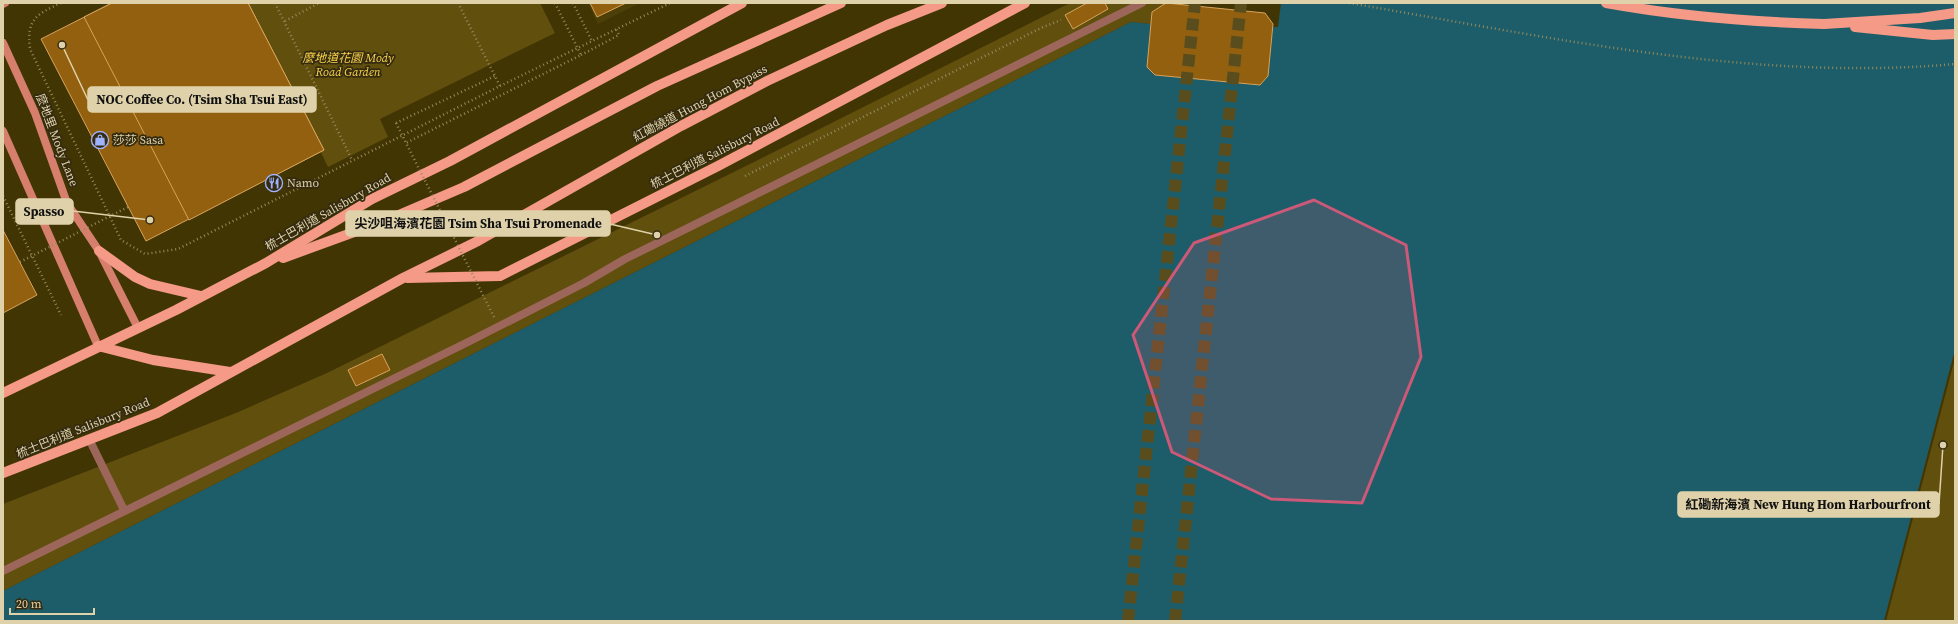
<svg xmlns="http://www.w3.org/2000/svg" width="1958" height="624" font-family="'Source Serif 4','Noto Sans TC',serif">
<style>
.built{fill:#4d3f08}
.green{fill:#614f0e}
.water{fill:#1c5d69}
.pier{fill:#423504}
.building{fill:#92600e;stroke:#d8a35c}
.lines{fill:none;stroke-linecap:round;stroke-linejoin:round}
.highway-tunnel{stroke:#5a4d1d;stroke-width:12;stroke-dasharray:12 6;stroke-linecap:butt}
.path{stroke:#96895c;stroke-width:2.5;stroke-dasharray:1 3;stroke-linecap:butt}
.street{stroke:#9d665a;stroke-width:8}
.secondary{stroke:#d67f6d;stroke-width:8}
.primary{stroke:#f49a87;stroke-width:10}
.path-bridge{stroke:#96895c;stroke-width:2.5;stroke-dasharray:1 3;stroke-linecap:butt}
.primary-bridge{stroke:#f49a87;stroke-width:10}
.marked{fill:#cc5977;fill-opacity:0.2;stroke:#cc5977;stroke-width:3;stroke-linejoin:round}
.labels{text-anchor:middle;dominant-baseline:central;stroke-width:3.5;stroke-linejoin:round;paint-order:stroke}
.park-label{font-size:12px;font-style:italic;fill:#fad348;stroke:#342b11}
.street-label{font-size:12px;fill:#dfd2aa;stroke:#342b11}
.poi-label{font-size:12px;fill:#dfd2aa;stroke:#342b11;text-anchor:start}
.leader{fill:none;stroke:#dfd2aa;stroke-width:1.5}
.callout-dot{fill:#dfd2aa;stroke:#342b11;stroke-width:1.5}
.callout{fill:#dfd2aa;stroke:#dfd2aa;stroke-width:1.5}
.callout-label{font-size:13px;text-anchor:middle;font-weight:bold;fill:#111}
</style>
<rect width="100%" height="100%" fill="#423504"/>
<polygon class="built" points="588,3 640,3 598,24"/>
<g class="green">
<polygon points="248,3 540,3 555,33 380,119 388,137 328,167"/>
<polygon points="1070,3 1167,3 1152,12 1151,24 1131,22 3,591 3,504 236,413 327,373 756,161"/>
<polygon points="1955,350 1955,621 1884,621"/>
</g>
<polygon class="water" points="1281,3 1955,3 1955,350 1884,621 3,621 3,591 1131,22 1151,24 1147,67 1155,75 1260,85 1268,76 1273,27 1278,27"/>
<polygon class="pier" points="1955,350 1955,358 1907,541 1886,621 1884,621"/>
<g class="building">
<polygon points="112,3 248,3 324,150 146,241 41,39"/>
<polygon points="112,3 248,3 324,150 189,220 84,17"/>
<polygon points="590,3 626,3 597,17"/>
<polygon points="1087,3 1105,3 1108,9 1073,29 1065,15"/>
<polygon points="1166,3 1265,13 1273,24 1268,76 1260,85 1155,75 1147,67 1152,12"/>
<polygon points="3,230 37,295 3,313"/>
<polygon points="382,354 390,370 356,386 348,370"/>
</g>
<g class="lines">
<g class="highway-tunnel">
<polyline points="1128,621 1195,3"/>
<polyline points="1175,621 1241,3"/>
</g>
<g class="path">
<path d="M61,3C37,14 26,19 30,49L121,240L145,254L178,249L500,86L458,3"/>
<polyline points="275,3 352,160"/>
<polyline points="573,3 592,41"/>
<polyline points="285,21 319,3"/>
<polyline points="581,55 619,35 616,29"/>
<polyline points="500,86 670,3"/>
<polyline points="396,123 495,76"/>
<polyline points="745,176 1041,28 1061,20"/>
<polyline points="3,196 61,315"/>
</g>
<g class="street">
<polyline points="89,439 124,510"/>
<polyline points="3,571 466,343 584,283 625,259 1142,3"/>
</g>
<g class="secondary">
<polyline points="3,4 5,3"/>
<polyline points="3,43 35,113 67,203 99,251 138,328"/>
<polyline points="3,131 98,346"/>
</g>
<g class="primary">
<polyline points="1824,24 1920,18 1955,13"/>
<polyline points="1855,27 1933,35 1955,34"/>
<polyline points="99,251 135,277 150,284 201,296"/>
<polyline points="283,258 387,220 464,187 657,86 841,3"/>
<polyline points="407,278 500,276 718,166 1025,3"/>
<polyline points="98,346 153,360 230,372"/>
<polyline points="3,393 176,310 266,263 372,199 450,161 742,3"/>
<polyline points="3,473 157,413 403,278 478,241 681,126 767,81 829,52 887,25 942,3"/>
</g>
<g class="path-bridge">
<path d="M1349,3C1549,37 1751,82 1955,64"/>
<polyline points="396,123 406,143"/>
<polyline points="20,262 128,207"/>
<polyline points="494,317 406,143 581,55 555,3"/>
</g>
<path class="primary-bridge" d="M1606,3C1678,16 1751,22 1824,24"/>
</g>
<path class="marked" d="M1314,200L1406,245L1421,357L1362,503L1271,499L1172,452L1133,335L1194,243Z"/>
<defs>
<g id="shop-ring" transform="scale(0.9)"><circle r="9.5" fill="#342b11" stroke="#a0b3fd" stroke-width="1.5"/><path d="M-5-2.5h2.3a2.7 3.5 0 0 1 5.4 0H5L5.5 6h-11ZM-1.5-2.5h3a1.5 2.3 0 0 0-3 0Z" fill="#a0b3fd"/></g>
<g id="restaurant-ring" transform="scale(0.9)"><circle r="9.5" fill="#342b11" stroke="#a0b3fd" stroke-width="1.5"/><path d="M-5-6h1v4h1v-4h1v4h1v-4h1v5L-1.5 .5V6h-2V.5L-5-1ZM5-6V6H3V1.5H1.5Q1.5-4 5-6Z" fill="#a0b3fd"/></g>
</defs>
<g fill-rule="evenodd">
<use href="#shop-ring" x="100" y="140"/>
<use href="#restaurant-ring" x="274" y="183"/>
</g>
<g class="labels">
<g class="park-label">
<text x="348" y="58">麼地道花園 Mody<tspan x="348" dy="14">Road Garden</tspan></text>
</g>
<g class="street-label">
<text transform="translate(700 103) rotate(-28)">紅磡繞道 Hung Hom Bypass</text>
<text transform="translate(57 140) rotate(69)">麼地里 Mody Lane</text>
<text transform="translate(715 153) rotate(-27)">梳士巴利道 Salisbury Road</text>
<text transform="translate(328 212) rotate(-30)">梳士巴利道 Salisbury Road</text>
<text transform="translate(83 428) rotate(-22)">梳士巴利道 Salisbury Road</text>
</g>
<g class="poi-label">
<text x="113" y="140">莎莎 Sasa</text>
<text x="287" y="183">Namo</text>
</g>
</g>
<path class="leader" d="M62 45L88 100M150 220L73 211M657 235L610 224M1943 445L1939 504"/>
<g class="callout-dot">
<circle cx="62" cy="45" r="4"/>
<circle cx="150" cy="220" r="4"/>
<circle cx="657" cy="235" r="4"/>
<circle cx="1943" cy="445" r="4"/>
</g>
<g class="callout">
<rect x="88" y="87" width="228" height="25" rx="4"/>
<rect x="16" y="199" width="57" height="25" rx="4"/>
<rect x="346" y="211" width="264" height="25" rx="4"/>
<rect x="1678" y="492" width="261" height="25" rx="4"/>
</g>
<g class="callout-label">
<text x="202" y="104">NOC Coffee Co. (Tsim Sha Tsui East)</text>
<text x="44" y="216">Spasso</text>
<text x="478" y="228">尖沙咀海濱花園 Tsim Sha Tsui Promenade</text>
<text x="1808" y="509">紅磡新海濱 New Hung Hom Harbourfront</text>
</g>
<rect width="1958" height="624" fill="none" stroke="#dfd2aa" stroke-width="8"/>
<path d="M10 608v6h84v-6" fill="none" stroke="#dfd2aa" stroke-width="2"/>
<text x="16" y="608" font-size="12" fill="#dfd2aa" stroke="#342b11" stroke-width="3" paint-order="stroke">20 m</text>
</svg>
